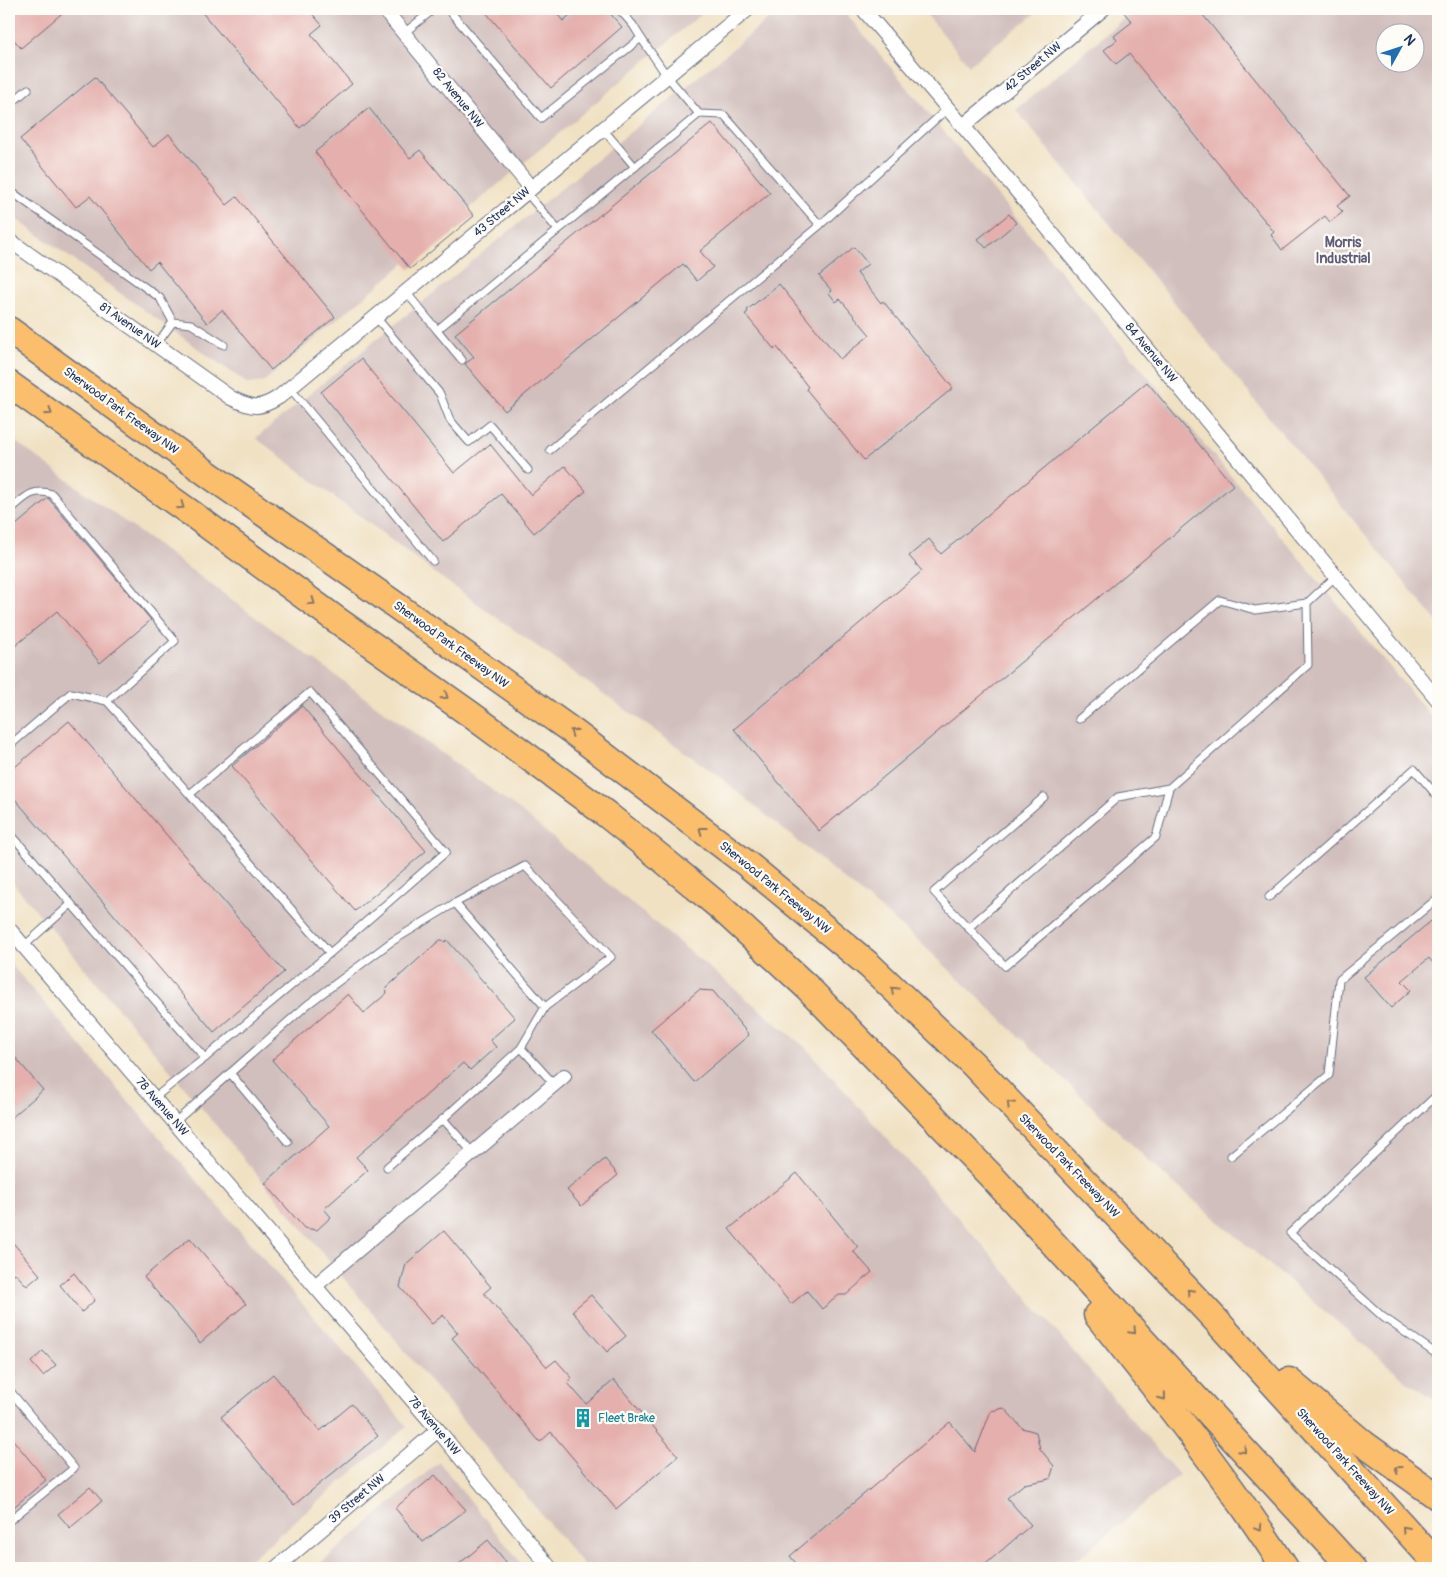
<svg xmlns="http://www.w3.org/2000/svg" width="1447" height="1577" font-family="Pangolin,sans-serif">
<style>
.industrial{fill:#d1bfbd;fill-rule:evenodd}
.building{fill:#e4afac}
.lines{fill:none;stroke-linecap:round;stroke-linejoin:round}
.lane-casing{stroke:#666d81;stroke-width:9}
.street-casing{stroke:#666d81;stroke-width:16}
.highway-casing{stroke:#666d81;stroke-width:29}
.lane{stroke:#fff;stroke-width:7}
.street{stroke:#fff;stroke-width:14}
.highway{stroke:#fabe6d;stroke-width:26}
.oneway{stroke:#8a7666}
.labels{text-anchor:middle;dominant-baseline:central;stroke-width:4.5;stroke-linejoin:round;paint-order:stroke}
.street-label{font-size:12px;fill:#1b2f5e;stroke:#fdfcf7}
.culture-label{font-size:12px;fill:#0d838f;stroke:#fdfcf7;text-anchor:start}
.neighbourhood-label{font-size:14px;font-weight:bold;fill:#615c79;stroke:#fdfcf7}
</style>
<rect width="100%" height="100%" fill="#fdfcf7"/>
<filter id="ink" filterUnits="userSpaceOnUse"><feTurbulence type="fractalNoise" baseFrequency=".02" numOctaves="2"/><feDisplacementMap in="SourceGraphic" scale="10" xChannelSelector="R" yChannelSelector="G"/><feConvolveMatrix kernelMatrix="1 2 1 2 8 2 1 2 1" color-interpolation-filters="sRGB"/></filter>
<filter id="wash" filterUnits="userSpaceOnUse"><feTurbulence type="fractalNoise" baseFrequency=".0096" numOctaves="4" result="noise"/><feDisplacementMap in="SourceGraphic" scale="20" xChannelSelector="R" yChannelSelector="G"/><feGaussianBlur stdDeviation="1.12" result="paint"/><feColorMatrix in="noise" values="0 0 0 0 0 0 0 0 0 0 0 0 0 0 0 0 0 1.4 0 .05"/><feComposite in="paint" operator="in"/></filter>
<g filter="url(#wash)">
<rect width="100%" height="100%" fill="#f0e1c3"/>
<g class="industrial">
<polygon points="9,9 707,9 263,382 248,384 9,214"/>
<polygon points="781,9 842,9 1438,725 1438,1402 1407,1381 1164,1175 918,940 721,778 439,576 256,438"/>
<polygon points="922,9 1041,9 969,65"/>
<path d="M1135,9H1438V623L1016,110ZM1384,32H1414V62H1384Z"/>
<polygon points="9,437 518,809 806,1048 985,1248 1179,1475 1067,1568 586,1568 9,878"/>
<polygon points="9,962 407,1426 240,1568 9,1568"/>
<polygon points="439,1462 525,1568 315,1568"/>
</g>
<g id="blocks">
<g class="building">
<polygon points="9,9 67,9 21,48 9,34"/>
<polygon points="199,9 308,9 322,25 311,34 352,84 300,128"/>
<polygon points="483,9 553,9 563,21 577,9 606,9 622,27 551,88"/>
<polygon points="1121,9 1198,9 1350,196 1337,206 1343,212 1330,222 1325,216 1282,250 1271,235 1274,232 1129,54 1116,64 1104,50 1117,40 1114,36 1132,22"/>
<polygon points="95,77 153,147 169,134 227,205 237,197 335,317 271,370 222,310 207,323 157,262 149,269 90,196 76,207 20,139"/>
<polygon points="369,108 410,158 420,150 474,216 410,269 315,152"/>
<polygon points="712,123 770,193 700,251 713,267 697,281 683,264 505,411 465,364 474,357 455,334"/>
<polygon points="1009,214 1016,223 986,248 978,239"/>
<polygon points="854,247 868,264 857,273 881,303 883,301 953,388 864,460 806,389 808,387 777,347 774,349 745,314 748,312 747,310 779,284 840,359 870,335 840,299 836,302 829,293 832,291 819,276"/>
<polygon points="361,359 454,473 490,444 531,495 565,466 586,491 534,533 501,494 443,542 321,392"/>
<polygon points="1147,382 1233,485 819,831 734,729 922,571 909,556 929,539 941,554"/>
<polygon points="48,498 151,620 100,663 57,611 9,651 9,531"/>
<polygon points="302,706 426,851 355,911 232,766"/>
<polygon points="69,721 284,972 214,1032 9,792 9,772"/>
<polygon points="1431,921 1438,930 1438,969 1429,958 1402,981 1411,990 1391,1008 1364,977"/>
<polygon points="440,940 442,940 445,942 447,940 515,1018 490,1040 496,1047 470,1070 463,1063 356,1157 368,1170 324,1209 331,1217 317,1230 304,1228 265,1183 329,1126 272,1060 348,994 364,1013 387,993 386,988"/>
<polygon points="699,990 713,991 749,1035 694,1082 651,1030"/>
<polygon points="9,1050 43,1090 9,1120"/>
<polygon points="605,1159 618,1175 581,1206 567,1190"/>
<polygon points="797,1173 858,1247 853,1251 872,1272 846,1295 839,1295 822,1309 807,1291 791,1304 729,1229"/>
<polygon points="444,1231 491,1287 484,1293 547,1367 556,1360 572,1378 567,1382 586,1404 614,1380 678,1456 616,1509 551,1432 540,1442 452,1338 458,1333 443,1315 432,1324 400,1287 406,1264"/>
<polygon points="9,1238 40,1275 27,1286 15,1273 9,1278"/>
<polygon points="190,1238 246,1304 200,1343 144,1277"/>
<polygon points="74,1273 95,1300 82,1312 60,1285"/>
<polygon points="591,1295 626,1336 607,1352 572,1311"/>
<polygon points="43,1351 56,1365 43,1376 31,1362"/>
<polygon points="273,1374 320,1431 352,1404 378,1436 294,1505 221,1417"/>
<polygon points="1004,1408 1022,1428 1036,1432 1040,1449 1054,1466 1050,1479 1024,1484 1007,1498 1031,1525 981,1568 800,1568 790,1556 950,1422 975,1452 991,1411"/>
<polygon points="9,1435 46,1480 9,1511"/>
<polygon points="435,1475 466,1510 423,1542 395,1508"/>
<polygon points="90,1487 102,1501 70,1528 58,1514"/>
<polygon points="488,1540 511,1568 454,1568"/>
</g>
</g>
</g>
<g filter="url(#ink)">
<use href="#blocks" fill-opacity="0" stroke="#666d81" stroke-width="1"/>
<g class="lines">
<g class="lane-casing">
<g id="lane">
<polyline points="619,9 633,25 641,38"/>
<polyline points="404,33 434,9"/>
<polyline points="9,105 28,89"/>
<polyline points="699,114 724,115 820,225 948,108"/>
<polyline points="603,129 635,167"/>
<polyline points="9,190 160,298 173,322 156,345"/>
<polyline points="526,192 558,230"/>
<polyline points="406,292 437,330 699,114 667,76 641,38 541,118 448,9"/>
<polyline points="375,316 440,394 450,420 469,442 490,425 528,470"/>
<polyline points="173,322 191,324 224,345"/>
<polyline points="437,330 462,360"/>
<polyline points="290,388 433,561"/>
<polyline points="550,450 820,225"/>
<path d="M9,511C24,499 31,487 52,494L175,641L107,701L330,953L446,852L310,692L190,794"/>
<polyline points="1079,719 1220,600 1255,610 1307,603 1336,576"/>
<polyline points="9,746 71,693 107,701"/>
<polyline points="1044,797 934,892 1005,966 1156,837 1169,788 1308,665 1307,603"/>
<polyline points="9,832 205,1058"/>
<polyline points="1269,897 1414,769 1438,797"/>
<polyline points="455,903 525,866 611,957 545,1007"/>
<polyline points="968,928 1118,797 1169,788"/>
<polyline points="24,946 71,904"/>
<polyline points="230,1073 288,1142"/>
<polyline points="1438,1094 1290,1233 1383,1317 1438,1355"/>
<polyline points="154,1098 205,1058 330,953"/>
<polyline points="443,1119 521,1048 554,1084"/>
<polyline points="175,1122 307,1005 391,942 455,903 545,1007 521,1048"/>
<polyline points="1231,1156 1329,1075 1339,980 1438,898"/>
<polyline points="387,1167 443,1119 473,1153"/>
<polyline points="9,1393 11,1392 74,1468 9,1521"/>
</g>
</g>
<g class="street-casing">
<g id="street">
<polyline points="384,9 531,188"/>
<polyline points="863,9 973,138 1438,700"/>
<polyline points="963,126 1103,9"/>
<path d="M9,240L231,398C252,408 259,410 279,397L748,9"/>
<polyline points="9,929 438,1430 550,1568"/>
<polyline points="315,1286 564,1076"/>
<polyline points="276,1568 438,1430"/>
</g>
</g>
<g class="highway-casing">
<g id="highway">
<polyline points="9,330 208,474 394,604 572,731 747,864 870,966 973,1064 1213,1317 1438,1565"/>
<polyline points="9,384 192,514 334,618 470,714 606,814 661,858 720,907 807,987 994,1179 1352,1568"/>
<path d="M1097,1315C1163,1397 1228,1479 1285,1568"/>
<polyline points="1289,1381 1364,1444 1438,1497"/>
</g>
</g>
<use href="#lane" class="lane"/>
<use href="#street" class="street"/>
<use href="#highway" class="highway"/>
</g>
<defs><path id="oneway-chevron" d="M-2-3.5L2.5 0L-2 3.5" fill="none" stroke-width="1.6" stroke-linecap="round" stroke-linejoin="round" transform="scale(1.25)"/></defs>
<g class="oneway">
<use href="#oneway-chevron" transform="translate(49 412) rotate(35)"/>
<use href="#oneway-chevron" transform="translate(181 506) rotate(35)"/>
<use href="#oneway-chevron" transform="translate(312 602) rotate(36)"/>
<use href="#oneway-chevron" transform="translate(445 696) rotate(35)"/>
<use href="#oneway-chevron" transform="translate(573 732) rotate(-144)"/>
<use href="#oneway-chevron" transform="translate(702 830) rotate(-143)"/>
<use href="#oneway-chevron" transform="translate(894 990) rotate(-136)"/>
<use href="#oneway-chevron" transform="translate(1010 1104) rotate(-134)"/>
<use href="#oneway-chevron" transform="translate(1190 1292) rotate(-134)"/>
<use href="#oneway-chevron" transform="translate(1133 1331) rotate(47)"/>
<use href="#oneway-chevron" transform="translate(1163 1397) rotate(51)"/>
<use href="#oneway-chevron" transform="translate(1243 1450) rotate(47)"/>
<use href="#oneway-chevron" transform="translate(1398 1469) rotate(-144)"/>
<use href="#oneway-chevron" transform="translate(1259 1528) rotate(56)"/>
<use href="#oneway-chevron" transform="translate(1405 1529) rotate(-132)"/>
</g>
</g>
<defs>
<g id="building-bare" transform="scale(1.5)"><path d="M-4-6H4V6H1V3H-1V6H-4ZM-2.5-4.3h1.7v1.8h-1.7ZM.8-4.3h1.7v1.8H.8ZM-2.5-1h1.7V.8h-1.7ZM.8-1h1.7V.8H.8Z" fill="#0f9aa8" stroke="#fdfcf7" stroke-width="2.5" paint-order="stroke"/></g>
</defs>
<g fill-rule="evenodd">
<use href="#building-bare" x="583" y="1418"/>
</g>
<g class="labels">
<g class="street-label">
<text transform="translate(1033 67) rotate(-40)">42 Street NW</text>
<text transform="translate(458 98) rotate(51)">82 Avenue NW</text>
<text transform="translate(502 212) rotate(-40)">43 Street NW</text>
<text transform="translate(130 326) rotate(35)">81 Avenue NW</text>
<text transform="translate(1151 353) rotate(50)">84 Avenue NW</text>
<text transform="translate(121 411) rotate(36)">Sherwood Park Freeway NW</text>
<text transform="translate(451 645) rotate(36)">Sherwood Park Freeway NW</text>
<text transform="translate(775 888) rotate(39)">Sherwood Park Freeway NW</text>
<text transform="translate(162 1107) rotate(49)">78 Avenue NW</text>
<text transform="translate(1069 1166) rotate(46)">Sherwood Park Freeway NW</text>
<text transform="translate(434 1426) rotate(50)">78 Avenue NW</text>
<text transform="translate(1345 1462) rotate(48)">Sherwood Park Freeway NW</text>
<text transform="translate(357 1499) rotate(-40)">39 Street NW</text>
</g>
<g class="culture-label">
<text x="598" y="1418">Fleet Brake</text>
</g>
<g class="neighbourhood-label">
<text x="1343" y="242">Morris<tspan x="1343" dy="16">Industrial</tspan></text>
</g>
</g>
<rect width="1447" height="1577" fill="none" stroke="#fdfcf7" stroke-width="30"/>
<g transform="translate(1400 48) rotate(50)"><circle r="24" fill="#fdfcf7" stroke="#a3aaba"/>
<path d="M0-4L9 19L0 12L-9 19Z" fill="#1f6fb2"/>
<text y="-8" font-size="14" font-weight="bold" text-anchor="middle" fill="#1b2f5e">N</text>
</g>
</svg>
